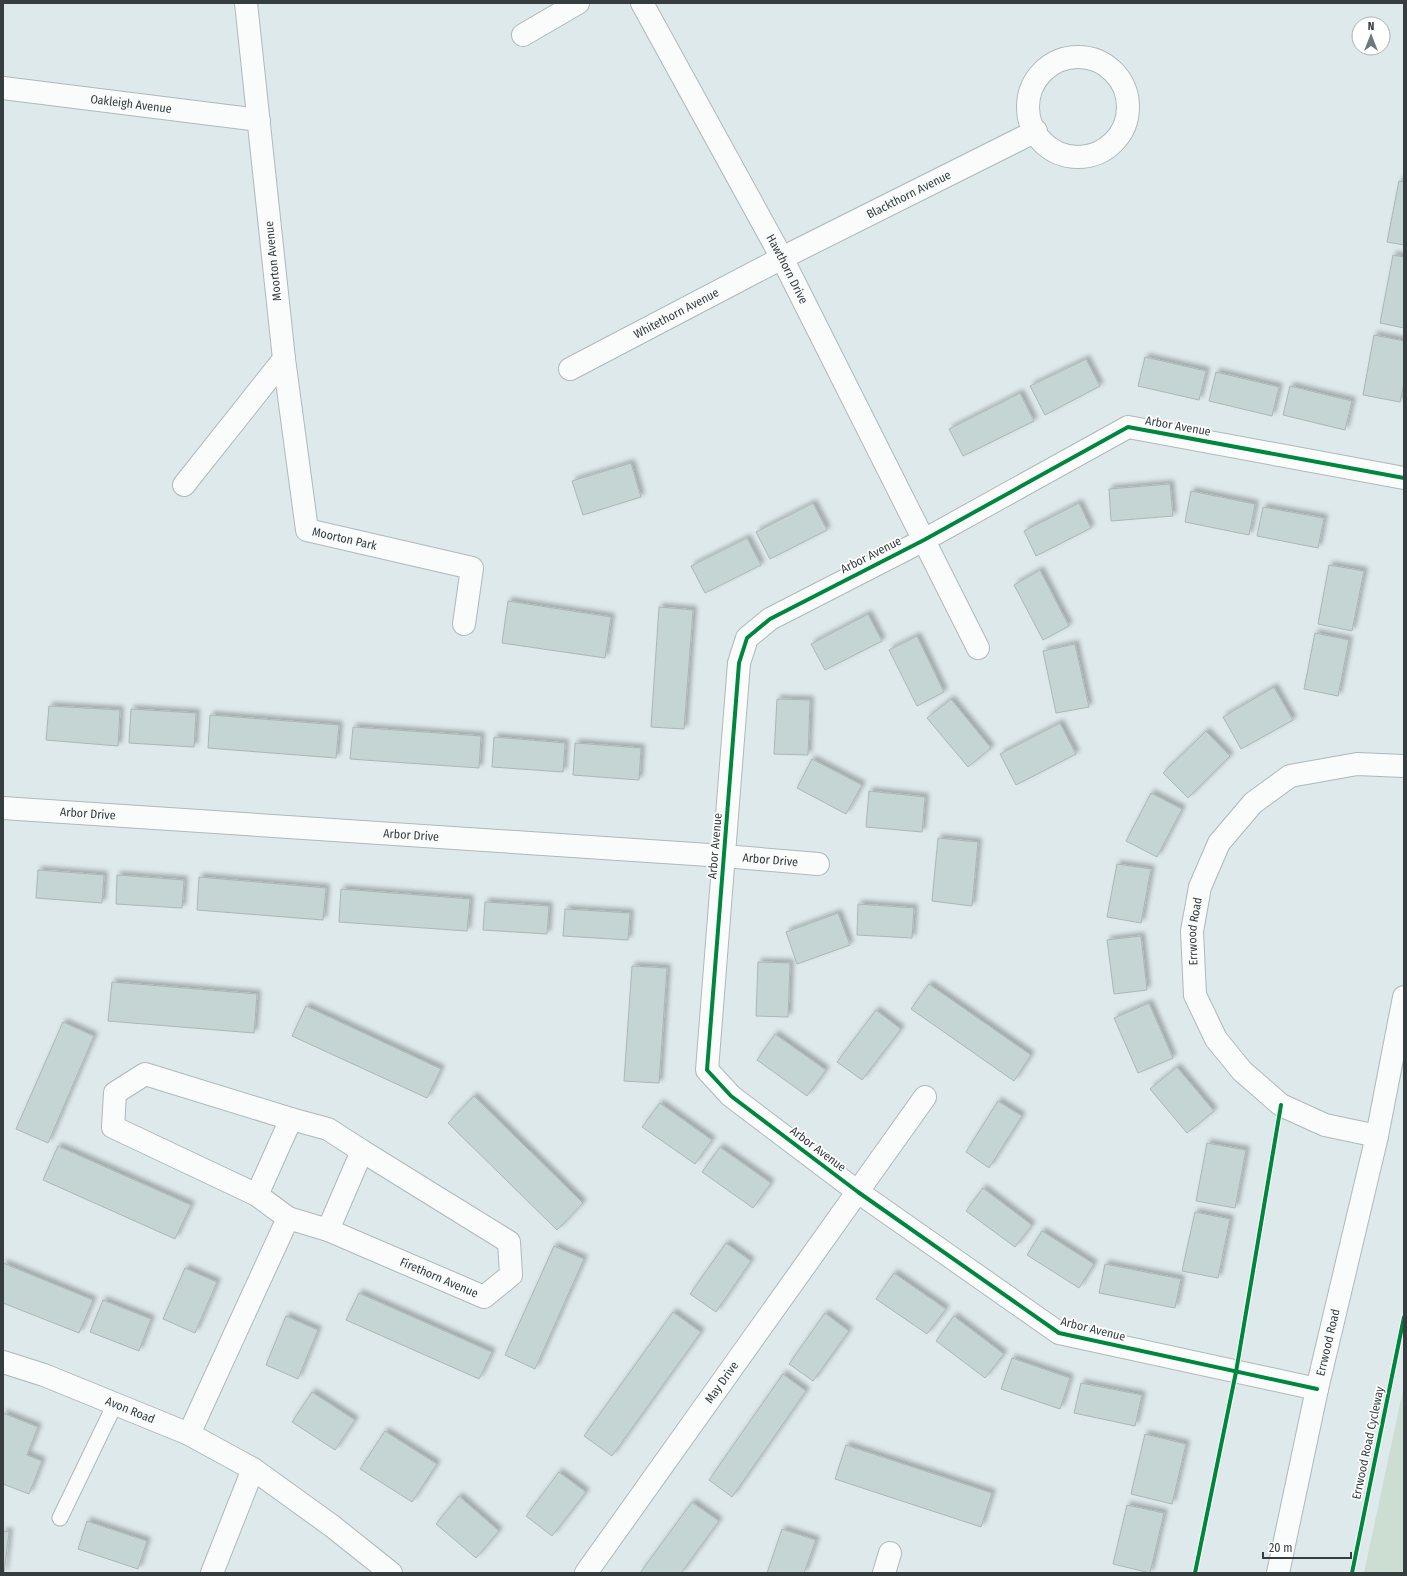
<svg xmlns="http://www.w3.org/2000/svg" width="1407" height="1576" font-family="'Fira Sans Condensed',sans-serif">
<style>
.green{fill:#ccddd2}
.building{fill:#c5d5d3;stroke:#adb6b6;filter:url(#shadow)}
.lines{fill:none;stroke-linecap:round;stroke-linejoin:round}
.lane-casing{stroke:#afb8ba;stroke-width:17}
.street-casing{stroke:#afb8ba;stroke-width:24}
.lane{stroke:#fafcfc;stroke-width:15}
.street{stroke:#fafcfc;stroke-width:22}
.cycleway-casing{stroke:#fff;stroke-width:6}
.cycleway{stroke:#00873e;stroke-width:4}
.labels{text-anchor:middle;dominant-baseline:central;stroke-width:3.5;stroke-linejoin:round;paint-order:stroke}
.street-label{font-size:12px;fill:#353d3f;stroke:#fff}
</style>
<defs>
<filter id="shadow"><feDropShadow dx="3.5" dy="-3.5" stdDeviation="2" flood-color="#0004"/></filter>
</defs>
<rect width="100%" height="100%" fill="#dee9eb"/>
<polygon class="green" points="1404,1385 1404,1573 1364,1573"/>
<g class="building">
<polygon points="1399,181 1404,182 1404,245 1387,242"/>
<polygon points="1393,255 1404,257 1404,328 1380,323"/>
<polygon points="1374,335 1404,341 1404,383 1400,402 1363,395"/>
<polygon points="1145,357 1206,371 1199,400 1138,386"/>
<polygon points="1086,359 1100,386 1045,415 1030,386"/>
<polygon points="1216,372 1279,387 1272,416 1209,401"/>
<polygon points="1290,386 1352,401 1345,430 1283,415"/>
<polygon points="1020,393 1034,421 963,456 949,429"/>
<polygon points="631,463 641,497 583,515 572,481"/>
<polygon points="1170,484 1173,516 1111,521 1109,489"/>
<polygon points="1191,491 1255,504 1249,535 1185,522"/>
<polygon points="813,503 827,530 770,559 756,532"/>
<polygon points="1079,503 1091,528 1036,556 1024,531"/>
<polygon points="1263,507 1324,518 1318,548 1257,536"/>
<polygon points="747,538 761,565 705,593 691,566"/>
<polygon points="1329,565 1364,571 1352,631 1318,624"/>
<polygon points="1040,570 1069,626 1043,640 1014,585"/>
<polygon points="508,601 611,617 605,658 502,643"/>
<polygon points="659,607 693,610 684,729 651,727"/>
<polygon points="868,614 882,641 825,670 811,644"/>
<polygon points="1315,633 1349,640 1338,696 1304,689"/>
<polygon points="917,636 944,692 917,706 889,650"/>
<polygon points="1075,644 1089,707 1056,713 1043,651"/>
<polygon points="1274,687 1293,720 1241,749 1223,717"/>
<polygon points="777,699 810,700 808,755 774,754"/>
<polygon points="951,699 991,748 968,767 927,718"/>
<polygon points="49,706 120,710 118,746 46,740"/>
<polygon points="131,709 196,713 194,747 129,743"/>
<polygon points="210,715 339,725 336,758 208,748"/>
<polygon points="1060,723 1076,754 1016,785 1000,754"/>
<polygon points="353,727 481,736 479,768 350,759"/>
<polygon points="1206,731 1230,756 1188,798 1163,773"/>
<polygon points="494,737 565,743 563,772 492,767"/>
<polygon points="575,743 641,748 639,780 573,775"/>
<polygon points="812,759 862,785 846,814 797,788"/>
<polygon points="869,791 925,797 922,832 866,827"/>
<polygon points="1151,793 1182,809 1157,857 1126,841"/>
<polygon points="938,838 978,842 972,906 932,901"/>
<polygon points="1117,864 1151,869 1141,923 1107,917"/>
<polygon points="38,870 104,875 102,903 36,898"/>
<polygon points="117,875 184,880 182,908 116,904"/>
<polygon points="199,877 326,888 323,920 197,910"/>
<polygon points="341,889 470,899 467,931 339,922"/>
<polygon points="485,902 549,906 547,934 483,930"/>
<polygon points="858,904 914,908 912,938 857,935"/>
<polygon points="565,909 630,913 628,940 563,936"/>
<polygon points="838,913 850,945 797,964 786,932"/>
<polygon points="1141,936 1147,990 1114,994 1107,940"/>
<polygon points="758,962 790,963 788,1017 756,1016"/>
<polygon points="632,966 667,968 659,1083 624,1081"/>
<polygon points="112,982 257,994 254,1033 108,1021"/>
<polygon points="929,984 1031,1055 1014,1081 911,1009"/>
<polygon points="1149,1003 1173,1058 1138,1073 1114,1018"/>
<polygon points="306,1006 441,1069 427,1098 292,1036"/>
<polygon points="876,1010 901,1029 862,1080 837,1062"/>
<polygon points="63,1022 94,1036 48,1143 16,1129"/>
<polygon points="775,1034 826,1070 807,1096 757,1060"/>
<polygon points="1177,1067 1214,1111 1187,1133 1150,1089"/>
<polygon points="474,1096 583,1203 557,1230 448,1123"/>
<polygon points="998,1101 1022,1116 989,1168 966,1152"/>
<polygon points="660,1103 712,1140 695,1164 642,1127"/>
<polygon points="1207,1143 1246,1150 1235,1208 1196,1201"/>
<polygon points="58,1146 191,1205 175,1239 43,1180"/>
<polygon points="720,1147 771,1183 753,1208 702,1172"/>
<polygon points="983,1188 1032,1225 1015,1247 966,1211"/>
<polygon points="1195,1212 1230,1219 1218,1278 1182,1271"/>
<polygon points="1042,1231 1094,1264 1079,1288 1027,1255"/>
<polygon points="726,1243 751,1261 716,1312 690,1294"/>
<polygon points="554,1246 584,1259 535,1369 505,1355"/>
<polygon points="3,1263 93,1300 79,1333 3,1303"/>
<polygon points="1105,1264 1181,1279 1175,1308 1099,1293"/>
<polygon points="185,1268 217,1282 195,1333 163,1319"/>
<polygon points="894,1273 946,1309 927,1334 876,1299"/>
<polygon points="359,1293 492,1352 479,1379 346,1320"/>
<polygon points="103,1300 151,1319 139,1351 90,1332"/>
<polygon points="673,1312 701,1332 612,1456 584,1436"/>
<polygon points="825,1313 849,1331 813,1381 789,1364"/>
<polygon points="286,1316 318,1330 298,1379 266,1365"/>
<polygon points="954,1316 1004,1354 985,1378 936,1341"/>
<polygon points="1012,1358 1070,1378 1060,1409 1001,1389"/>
<polygon points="783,1374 806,1391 732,1497 709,1480"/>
<polygon points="1081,1383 1142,1395 1135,1426 1074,1413"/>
<polygon points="312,1392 355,1420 335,1450 292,1422"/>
<polygon points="3,1413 38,1427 27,1455 42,1461 29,1494 3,1484"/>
<polygon points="385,1431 437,1464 412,1502 360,1469"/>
<polygon points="1145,1434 1186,1444 1172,1504 1131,1494"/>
<polygon points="846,1445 992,1493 981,1527 835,1479"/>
<polygon points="559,1472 586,1492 552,1536 526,1516"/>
<polygon points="459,1496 499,1531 476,1558 436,1524"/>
<polygon points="692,1502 719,1521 681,1573 640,1573"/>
<polygon points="1127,1505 1164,1513 1150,1573 1113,1564"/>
<polygon points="87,1521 147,1541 138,1569 78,1549"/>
<polygon points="782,1529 816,1540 804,1573 767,1573"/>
<polygon points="3,1531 9,1532 4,1573 3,1573"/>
</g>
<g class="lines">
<g class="lane-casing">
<polyline id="lane" points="60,1518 115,1404"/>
</g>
<g class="street-casing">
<g id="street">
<path id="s1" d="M642,3L782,258L978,648"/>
<polyline points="523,35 578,3"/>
<circle cx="1078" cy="107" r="50"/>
<path id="s2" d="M3,88L259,120"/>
<path id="s3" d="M284,359L307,530L472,568L464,624"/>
<path id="s4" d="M570,369L782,258L1036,131"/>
<polyline points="184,485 284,359 246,3"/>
<path id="s5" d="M3,808L724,856L818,864"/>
<path id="s6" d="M1377,1136L1325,1125L1281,1105L1242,1071L1216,1039L1195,995L1192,931L1200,887L1219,843L1253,803L1290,776L1357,764L1404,766"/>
<polyline points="257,1195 291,1119 328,1129 362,1151 328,1230 288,1218"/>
<path id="s7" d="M328,1230L484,1297L511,1275L509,1242L362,1151"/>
<path id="s8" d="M3,1362L44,1375L189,1434L253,1469L332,1526L391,1573"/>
<polyline points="1317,1389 1059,1333 858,1192 731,1096 707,1070 739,663 747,638 770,619 924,540 1128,427 1404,478"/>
<polyline points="189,1434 288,1218 257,1195 113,1127 115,1093 145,1074 291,1119"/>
<polyline points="212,1573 253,1469"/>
<path id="s9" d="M586,1573L925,1097"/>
<polyline points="884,1573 890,1553"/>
<path id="s10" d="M1278,1573L1317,1389L1377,1136L1404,997"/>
</g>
</g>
<use href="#lane" class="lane"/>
<use href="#street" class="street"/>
<g class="cycleway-casing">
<g id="cycleway">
<polyline points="1317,1389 1059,1333 858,1192 731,1096 707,1070 739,663 747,638 770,619 924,540 1128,427 1404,478"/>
<polyline points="1195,1573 1236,1372 1281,1105"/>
<polyline points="1352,1573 1404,1317"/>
</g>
</g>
<use href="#cycleway" class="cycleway"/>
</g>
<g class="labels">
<g class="street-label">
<text stroke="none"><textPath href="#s2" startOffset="129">Oakleigh Avenue</textPath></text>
<text stroke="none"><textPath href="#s4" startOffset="381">Blackthorn Avenue</textPath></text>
<text transform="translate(273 261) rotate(-96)">Moorton Avenue</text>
<text stroke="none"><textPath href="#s1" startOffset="303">Hawthorn Drive</textPath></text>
<text stroke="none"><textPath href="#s4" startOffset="120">Whitethorn Avenue</textPath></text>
<text transform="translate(1178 426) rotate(10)">Arbor Avenue</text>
<text stroke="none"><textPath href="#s3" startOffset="211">Moorton Park</textPath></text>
<text transform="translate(871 555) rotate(-27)">Arbor Avenue</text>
<text stroke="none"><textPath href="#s5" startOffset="85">Arbor Drive</textPath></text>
<text stroke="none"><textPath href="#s5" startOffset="409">Arbor Drive</textPath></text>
<text transform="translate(715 846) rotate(-85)">Arbor Avenue</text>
<text stroke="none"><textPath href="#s5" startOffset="769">Arbor Drive</textPath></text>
<text stroke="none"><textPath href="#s6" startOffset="307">Errwood Road</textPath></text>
<text transform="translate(818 1149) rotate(37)">Arbor Avenue</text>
<text stroke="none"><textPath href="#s7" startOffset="121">Firethorn Avenue</textPath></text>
<text transform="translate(1093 1329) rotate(14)">Arbor Avenue</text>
<text stroke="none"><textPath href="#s10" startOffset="236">Errwood Road</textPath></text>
<text stroke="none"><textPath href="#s9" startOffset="234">May Drive</textPath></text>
<text stroke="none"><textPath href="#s8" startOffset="136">Avon Road</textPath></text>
<text transform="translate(1368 1443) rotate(-78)">Errwood Road Cycleway</text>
</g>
</g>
<rect width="1407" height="1576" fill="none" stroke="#353d3f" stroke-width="8"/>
<g transform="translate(1371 36)"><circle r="19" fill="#ffffff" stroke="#aeb1b2"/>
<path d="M0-3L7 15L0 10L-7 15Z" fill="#70797b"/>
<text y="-6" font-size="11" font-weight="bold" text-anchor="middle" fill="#353d3f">N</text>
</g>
<path d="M1263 1552v6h88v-6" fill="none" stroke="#353d3f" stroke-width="2"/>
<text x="1269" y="1552" font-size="12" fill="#353d3f" stroke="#ffffff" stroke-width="3" paint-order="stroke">20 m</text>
</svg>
